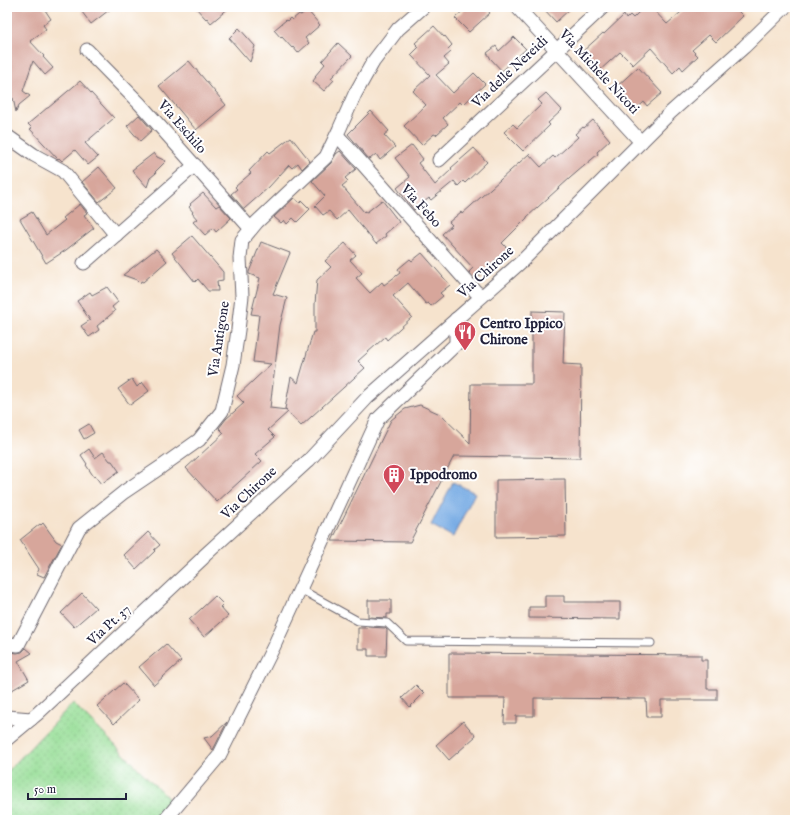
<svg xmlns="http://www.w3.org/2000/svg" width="802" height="827" font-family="'IM FELL English',serif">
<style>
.grass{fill:url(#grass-dots);stroke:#5c8069}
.water{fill:#77abe4;stroke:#4c6690}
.building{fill:#d7a69b}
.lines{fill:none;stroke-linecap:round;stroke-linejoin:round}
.lane-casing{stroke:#6c666e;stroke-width:9}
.street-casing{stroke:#6c666e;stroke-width:15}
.lane{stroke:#fff;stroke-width:7}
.street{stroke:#fff;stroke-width:13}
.labels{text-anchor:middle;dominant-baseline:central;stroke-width:4;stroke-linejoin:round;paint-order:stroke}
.street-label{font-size:14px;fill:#22223b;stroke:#fff}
.poi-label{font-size:14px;font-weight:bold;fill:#22223b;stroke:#fff;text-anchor:start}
</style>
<defs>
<pattern id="grass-dots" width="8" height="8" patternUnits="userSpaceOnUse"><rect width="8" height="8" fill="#97de97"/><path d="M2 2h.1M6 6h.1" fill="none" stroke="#82be83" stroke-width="1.8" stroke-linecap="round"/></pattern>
</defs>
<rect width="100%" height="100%" fill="#fff"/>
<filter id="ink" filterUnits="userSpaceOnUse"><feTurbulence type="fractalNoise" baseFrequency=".025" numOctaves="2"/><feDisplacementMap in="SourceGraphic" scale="8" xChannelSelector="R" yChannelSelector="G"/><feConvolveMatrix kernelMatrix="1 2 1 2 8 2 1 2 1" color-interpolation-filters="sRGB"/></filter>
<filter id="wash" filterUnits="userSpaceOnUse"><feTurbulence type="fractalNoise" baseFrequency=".012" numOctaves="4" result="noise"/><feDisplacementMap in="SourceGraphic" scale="16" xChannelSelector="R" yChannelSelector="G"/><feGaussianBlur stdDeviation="0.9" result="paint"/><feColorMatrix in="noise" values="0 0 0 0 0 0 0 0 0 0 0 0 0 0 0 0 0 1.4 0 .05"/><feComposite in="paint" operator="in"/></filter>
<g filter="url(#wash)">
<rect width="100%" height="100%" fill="#f6e3cd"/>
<polygon class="grass" points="73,703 172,802 156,820 98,820 95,818 81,818 79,820 7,820 7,772"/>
<polygon class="water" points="453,482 475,493 453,537 431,525"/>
<g id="blocks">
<g class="building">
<polygon points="7,7 43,7 51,19 43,25 46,29 30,41 44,56 43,57 53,68 45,75 33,61 23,91 30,96 19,105 16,112 13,98 7,102"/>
<polygon points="88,7 113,7 91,24 82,12"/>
<polygon points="195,7 230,7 211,23 207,18 206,19"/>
<polygon points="467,7 485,7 490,13 469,32 455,18"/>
<polygon points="542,7 572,7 556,22"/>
<polygon points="644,7 651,7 667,24 687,7 734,7 743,16 716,42 709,35 692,50 698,56 683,70 680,66 673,73 651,48 633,65 620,52 599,71 582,52 603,33 604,34 624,15 626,19 630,15 633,18"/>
<polygon points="307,10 320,25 305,38 309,43 298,53 293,47 292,48 282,37 281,38 274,30 286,20 287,21 290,18 292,20 299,14 301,15"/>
<polygon points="434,26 444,37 445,36 452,45 448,49 451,52 444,58 449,64 436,75 453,93 474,73 485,84 463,105 460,102 443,118 448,124 436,135 434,134 422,145 404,126 426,105 413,91 430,75 411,55 418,48 416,46 417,45 415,43"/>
<polygon points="239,28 255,46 250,62 229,38"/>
<polygon points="514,37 526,49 502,71 490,58 490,57 487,53 496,46 499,51"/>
<polygon points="338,43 352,56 331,78 334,80 324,91 313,81 316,77 315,76 325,64 322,61"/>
<polygon points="189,61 226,105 196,130 159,86"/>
<polygon points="638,67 662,93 647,106 644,102 633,112 622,100 624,98 615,88"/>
<polygon points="80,81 114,118 85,143 98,157 88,165 75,150 62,161 59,158 58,159 57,158 30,129 32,128 28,124 47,108 48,108"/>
<polygon points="546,93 562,110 548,123 550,125 523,151 504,132 513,124 517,128 542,104 538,100"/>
<polygon points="371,111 389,131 384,135 395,147 380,160 376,154 370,159 368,158 348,134"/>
<polygon points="139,115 152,130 140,141 127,126"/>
<polygon points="593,120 610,140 597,152 598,154 570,178 527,217 527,218 502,243 508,249 475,279 469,272 473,268 442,234 452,225 449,222 461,212 462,214 529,154 541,167 553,156 555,158 578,137 575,134 583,127 584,128"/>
<polygon points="291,137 310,161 302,169 298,163 292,168 289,165 269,187 244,209 231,194 237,189 235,187 251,173 249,171 268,151 270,153"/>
<polygon points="412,145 423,159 418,163 435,185 452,169 451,168 474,148 487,162 465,183 463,181 458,186 454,181 431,200 429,198 414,210 397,188 410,177 395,158"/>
<polygon points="340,151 356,169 345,178 348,181 342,186 364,212 365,211 367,212 382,200 399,222 385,234 386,236 376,244 348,210 337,220 329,211 323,215 315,206 325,196 312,181 331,163 336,154"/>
<polygon points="154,153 157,157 166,161 155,172 156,173 150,178 147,187 132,170"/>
<polygon points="99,167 117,188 99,202 82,182"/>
<polygon points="203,193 216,207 219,205 231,218 216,232 213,228 205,235 193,222 197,219 192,213 193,212 189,207 191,205 190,204"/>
<polygon points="294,198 300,203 302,201 310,209 297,222 293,218 287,224 284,220 281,223 274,217"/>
<polygon points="80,204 87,213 84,215 94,228 66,250 46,263 20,219 32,212 46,235 65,220 63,218"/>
<polygon points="192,236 223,272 223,280 217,281 218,291 208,291 198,279 195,282 172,253"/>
<polygon points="261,242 290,253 273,294 287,298 280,325 270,408 287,410 285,409 291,377 298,383 313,332 315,332 315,304 317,280 331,267 325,261 345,243 356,255 350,260 362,273 356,278 370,293 382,282 384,285 400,273 398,269 410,259 412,261 422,253 450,285 440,293 443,296 431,306 428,303 426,304 408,283 393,296 412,317 387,340 385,337 358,361 365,368 301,426 288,412 268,430 275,437 255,454 262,461 217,502 186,468 224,433 219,428 226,419 244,403 237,396 271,364 253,362 259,315 251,314 260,278 249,274 249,272"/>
<polygon points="156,249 167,261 143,282 141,281 140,283 137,280 123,275"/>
<polygon points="107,287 118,302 112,307 115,311 97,326 99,330 89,337 81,326 90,320 77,301 90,292 92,295"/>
<polygon points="532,311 565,312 563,364 581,365 580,458 454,456 410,542 332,541 391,420 405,409 420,405 440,414 470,443 471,384 532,384"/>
<polygon points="132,379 137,387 142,382 149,391 130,405 118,389"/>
<polygon points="89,424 94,433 84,439 79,430"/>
<polygon points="89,449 95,458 103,452 110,461 112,461 119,471 101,484 95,476 94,477 86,465 87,464 81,455"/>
<polygon points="565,479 566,536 496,537 496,480"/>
<polygon points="43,523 56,541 62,544 44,577 37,574 39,569 20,540 40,524 41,525"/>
<polygon points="148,532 160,545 154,550 155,551 136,569 124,555"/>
<polygon points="82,593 96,608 74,627 61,613"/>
<polygon points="215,596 223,604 220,607 228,616 204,637 189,620"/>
<polygon points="545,596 564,596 564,602 620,602 620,619 529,618 529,607 545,607"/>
<polygon points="368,600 391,600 391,614 387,614 387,618 368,617"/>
<polygon points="368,627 385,628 387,630 386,656 368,656 368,649 358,649 358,628 368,628"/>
<polygon points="166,644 181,661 154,685 139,667"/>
<polygon points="26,648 32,653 18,661 29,680 7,693 7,651 17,653 22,652"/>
<polygon points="449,653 701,655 701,660 707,660 707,689 717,689 717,700 661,700 661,717 647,717 646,699 534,698 534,716 516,716 516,723 504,723 505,698 449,698"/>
<polygon points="123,683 139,700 114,724 97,706"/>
<polygon points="416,685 424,693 410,707 402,698"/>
<polygon points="463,721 476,736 449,760 436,745"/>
<polygon points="227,722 213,750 204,738 212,736"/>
</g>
</g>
</g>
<g filter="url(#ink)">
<use href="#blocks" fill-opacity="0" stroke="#6c666e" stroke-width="1"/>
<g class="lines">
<g class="lane-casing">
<polyline id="lane" points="300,589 358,621 387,623 406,641 651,643"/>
</g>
<g class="street-casing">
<g id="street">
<polyline points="517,7 641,142"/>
<polyline points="87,50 140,104 251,229"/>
<polyline points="337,135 476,292 482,296"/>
<polyline points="7,136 34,155 63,171 116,235"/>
<polyline points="439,160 603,7"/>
<polyline points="84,263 195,165"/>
<polyline points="204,556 309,460 367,398 521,262 670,113 744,47 785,7"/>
<polyline points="7,641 10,644 18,645 79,528 124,492 161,467 199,440 222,411 233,365 238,330 242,296 240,258 242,240 257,222 326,157 339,130 355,94 373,62 398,29 423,7"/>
<polyline points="7,717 31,719"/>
<polyline points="7,739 37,714 203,558"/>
<polyline points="165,820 219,756 274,646 378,419 456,344 456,319"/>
</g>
</g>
<use href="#lane" class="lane"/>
<use href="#street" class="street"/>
</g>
</g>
<defs>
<g id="restaurant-pin" transform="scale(1.15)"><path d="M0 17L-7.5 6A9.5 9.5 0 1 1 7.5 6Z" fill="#d1495b" stroke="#fff"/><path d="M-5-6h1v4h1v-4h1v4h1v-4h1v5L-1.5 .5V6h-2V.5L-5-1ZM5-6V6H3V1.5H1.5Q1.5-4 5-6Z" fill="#fff"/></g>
<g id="building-pin" transform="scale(1.15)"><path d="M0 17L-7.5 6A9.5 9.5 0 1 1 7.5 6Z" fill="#d1495b" stroke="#fff"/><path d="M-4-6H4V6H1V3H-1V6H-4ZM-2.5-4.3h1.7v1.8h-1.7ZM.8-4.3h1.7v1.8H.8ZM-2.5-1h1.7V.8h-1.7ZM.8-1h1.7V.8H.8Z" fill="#fff"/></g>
</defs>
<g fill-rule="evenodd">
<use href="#restaurant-pin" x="465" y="332"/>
<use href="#building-pin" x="394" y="475"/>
</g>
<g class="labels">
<g class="street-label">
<text transform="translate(510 72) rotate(-43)">Via delle Nereidi</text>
<text transform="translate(599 72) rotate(47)">Via Michele Nicoti</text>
<text transform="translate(182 127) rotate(49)">Via Eschilo</text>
<text transform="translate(421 206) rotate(48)">Via Febo</text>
<text transform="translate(486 272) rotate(-42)">Via Chirone</text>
<text transform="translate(219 339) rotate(-81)">Via Antigone</text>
<text transform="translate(249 493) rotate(-43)">Via Chirone</text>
<text transform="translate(109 625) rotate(-43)">Via Pt. 37</text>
</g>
<g class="poi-label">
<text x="480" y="324">Centro Ippico<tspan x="480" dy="16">Chirone</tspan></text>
<text x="410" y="475">Ippodromo</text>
</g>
</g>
<rect width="802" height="827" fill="none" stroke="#fff" stroke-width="24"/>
<path d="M28 793v6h98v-6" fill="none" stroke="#22223b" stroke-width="2"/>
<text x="34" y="793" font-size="12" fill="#22223b" stroke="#ffffff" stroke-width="3" paint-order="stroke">50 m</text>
</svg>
